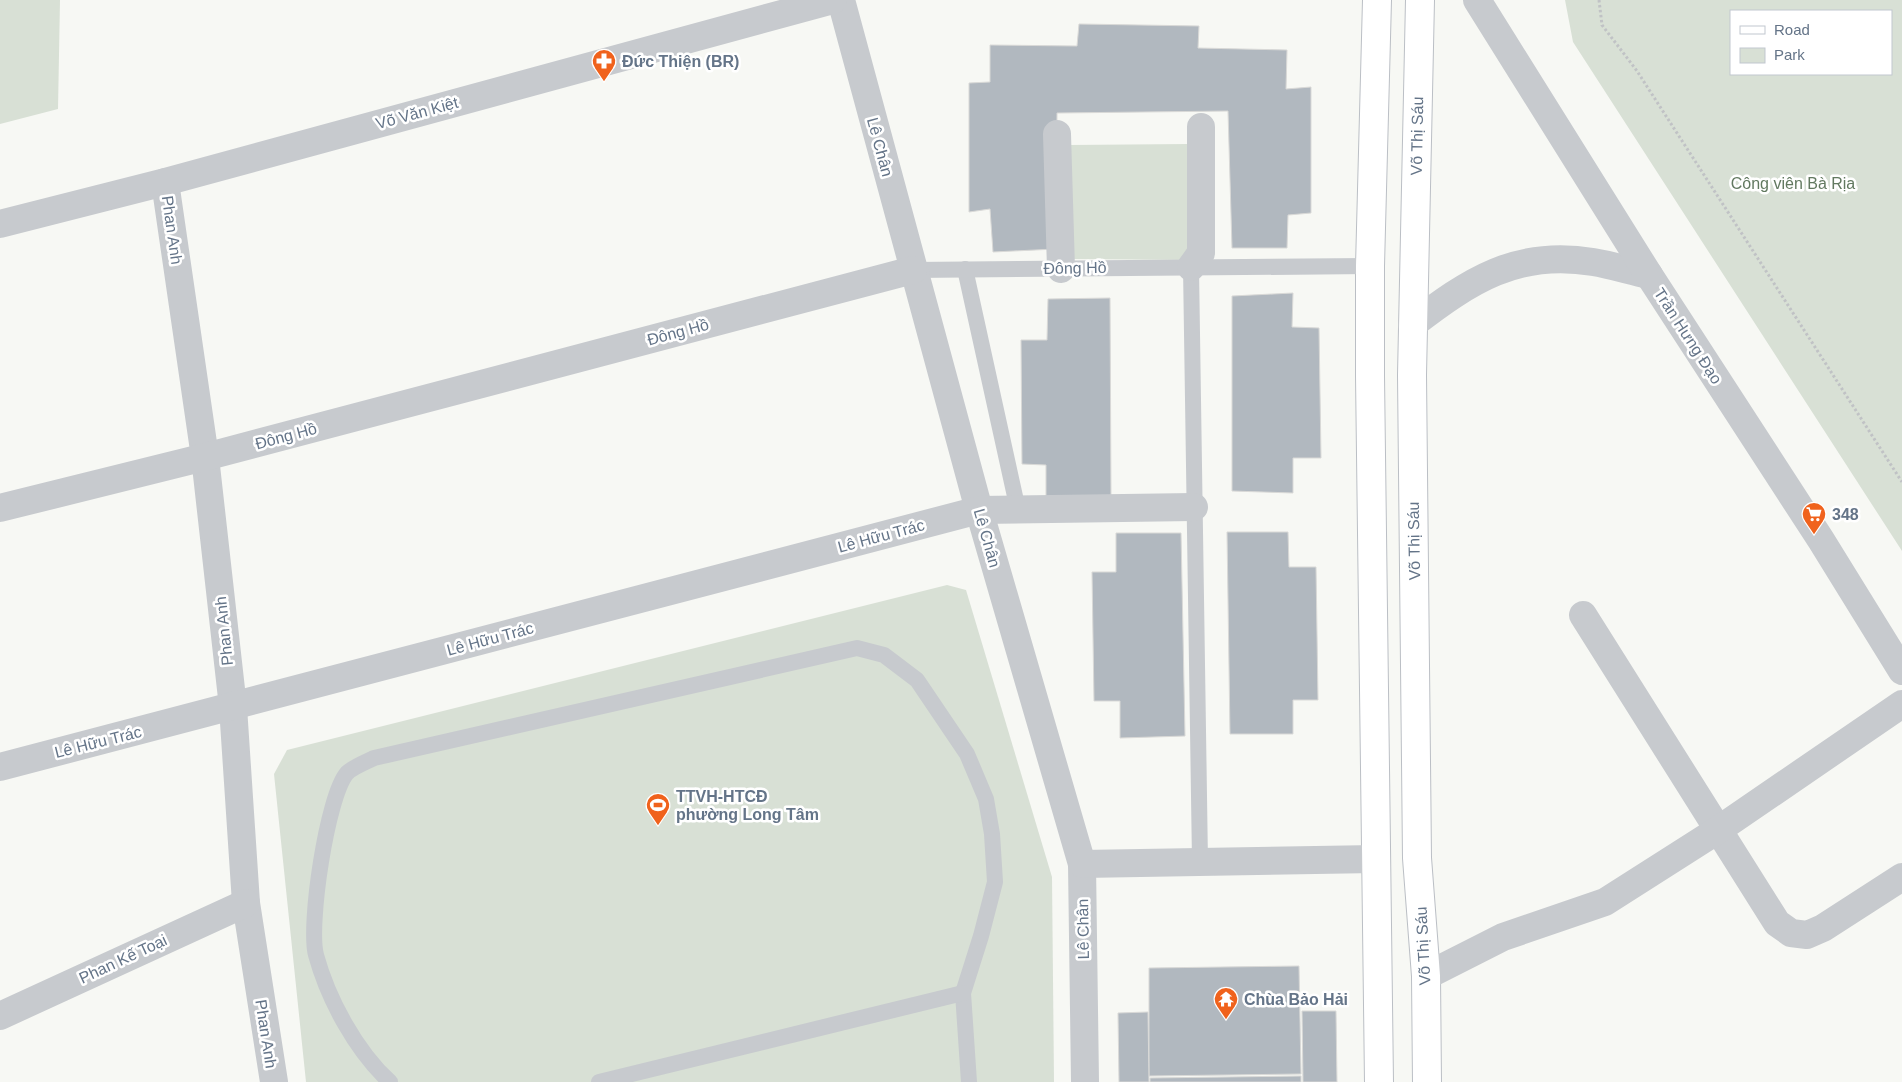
<svg xmlns="http://www.w3.org/2000/svg" width="1902" height="1082" font-family="Arial,sans-serif">
<style>
.green{fill:#d8e0d5;fill-rule:evenodd}
.building{fill:#b1b8bf;stroke:#d9d9d7}
.lines{fill:none;stroke-linecap:round;stroke-linejoin:round}
.secondary-casing{stroke:#bbbfc5;stroke-width:30}
.path{stroke:#c0c2c5;stroke-width:3;stroke-dasharray:2.5 2.5;stroke-linecap:butt}
.service{stroke:#c7cace;stroke-width:16}
.minor{stroke:#c7cace;stroke-width:28}
.tertiary{stroke:#c7cace;stroke-width:28}
.secondary{stroke:#fff;stroke-width:28}
.labels{text-anchor:middle;dominant-baseline:central;stroke-width:5;stroke-linejoin:round;paint-order:stroke}
.poi-label{font-size:16px;font-weight:bold;fill:#647488;stroke:#fff;text-anchor:start}
.street-label{font-size:16px;fill:#647488;stroke:#fff}
.park-label{font-size:16px;fill:#627960;stroke:#fff}
</style>
<rect width="100%" height="100%" fill="#f7f8f4"/>
<g class="green">
<polygon points="0,0 60,0 58,109 0,124"/>
<path d="M1565,0H1902V551L1573,42ZM1731,11H1891V74H1731Z"/>
<polygon points="1188,144 1190,260 1073,259 1069,145"/>
<polygon points="947,585 966,590 1052,877 1054,1082 306,1082 274,774 287,750"/>
</g>
<g class="building">
<polygon points="1079,24 1199,26 1198,48 1287,50 1286,89 1311,87 1311,213 1288,215 1287,248 1232,248 1228,111 1057,113 1056,249 993,252 990,209 969,212 969,83 990,82 990,45 1077,46"/>
<polygon points="1293,293 1292,327 1319,328 1321,458 1293,458 1293,493 1232,491 1232,296"/>
<polygon points="1110,298 1111,497 1046,499 1046,465 1022,464 1021,340 1047,340 1048,299"/>
<polygon points="1227,532 1288,532 1289,567 1316,567 1318,700 1293,700 1293,734 1230,734"/>
<polygon points="1116,533 1181,533 1185,736 1120,738 1120,701 1094,701 1092,572 1116,572"/>
<polygon points="1299,966 1301,1074 1149,1076 1149,968"/>
<polygon points="1302,1011 1336,1011 1337,1082 1303,1082"/>
<polygon points="1148,1012 1149,1082 1119,1082 1118,1013"/>
<polygon points="1301,1076 1301,1082 1150,1082 1150,1078"/>
</g>
<g class="lines">
<g class="secondary-casing">
<g id="secondary">
<polyline points="1377,0 1370,266 1370,376 1379,1082"/>
<polyline points="1420,0 1412,375 1417,858 1426,976 1427,1082"/>
</g>
</g>
<polyline class="path" points="1599,0 1602,25 1637,71 1902,482"/>
<g class="service">
<polyline points="1191,267 1200,862"/>
<polyline points="965,269 1018,510"/>
<polyline points="913,270 1370,266"/>
<path d="M390,1082C356,1051 328,999 316,955C308,926 327,796 347,773C353,767 366,762 374,758L857,648L884,655L917,680L967,754L986,799L992,834L995,882L981,936L963,993L969,1082"/>
<polyline points="599,1082 963,993"/>
</g>
<g class="minor">
<polyline points="841,0 979,510 1082,864 1085,1082"/>
<polyline points="1057,134 1061,269"/>
<polyline points="165,182 205,457 233,707 246,903 274,1082"/>
<polyline points="1191,267 1201,253 1201,127"/>
<path d="M1412,325C1469,281 1517,249 1593,262C1612,265 1630,271 1649,275"/>
<polyline points="0,508 205,457 913,270"/>
<polyline points="1583,615 1777,923 1791,933 1807,935 1823,928 1902,877"/>
<polyline points="0,767 979,510 1194,507"/>
<polyline points="1082,864 1376,859"/>
<polyline points="1426,976 1503,937 1605,902 1718,830 1902,704"/>
<polyline points="0,1016 246,903"/>
</g>
<g class="tertiary">
<polyline points="1477,0 1649,275 1821,540 1902,671"/>
<polyline points="0,224 165,182 833,0"/>
</g>
<use href="#secondary" class="secondary"/>
</g>
<defs>
<g id="pharmacy-pin" transform="scale(1.25)"><path d="M0 17L-7.5 6A9.5 9.5 0 1 1 7.5 6Z" fill="#f0621c" stroke="#fff"/><path d="M-2-6h4v4h4v4h-4v4h-4v-4h-4v-4h4Z" fill="#fff"/></g>
<g id="supermarket-pin" transform="scale(1.25)"><path d="M0 17L-7.5 6A9.5 9.5 0 1 1 7.5 6Z" fill="#f0621c" stroke="#fff"/><path d="M-6-5.5h2.5l.6 2H6L4.5 2H-2.5L-4.4-4H-6ZM-1.5 3.2a1.3 1.3 0 1 0 .1 0ZM3 3.2a1.3 1.3 0 1 0 .1 0Z" fill="#fff"/></g>
<g id="stadium-pin" transform="scale(1.25)"><path d="M0 17L-7.5 6A9.5 9.5 0 1 1 7.5 6Z" fill="#f0621c" stroke="#fff"/><path d="M0-5a6.5 5 0 1 0 0 10a6.5 5 0 1 0 0-10ZM-3.5-1.8h7v3.6h-7Z" fill="#fff"/></g>
<g id="temple-pin" transform="scale(1.25)"><path d="M0 17L-7.5 6A9.5 9.5 0 1 1 7.5 6Z" fill="#f0621c" stroke="#fff"/><path d="M0-6L5-2H3V0L6.5 2.5H4V6H1.5V3h-3V6H-4V2.5H-6.5L-3 0V-2H-5Z" fill="#fff"/></g>
</defs>
<g fill-rule="evenodd">
<use href="#pharmacy-pin" x="604" y="61"/>
<use href="#supermarket-pin" x="1814" y="514"/>
<use href="#stadium-pin" x="658" y="805"/>
<use href="#temple-pin" x="1226" y="999"/>
</g>
<g class="labels">
<g class="poi-label">
<text x="622" y="61">Đức Thiện (BR)</text>
<text x="1832" y="514">348</text>
<text x="676" y="796">TTVH-HTCĐ<tspan x="676" dy="18">phường Long Tâm</tspan></text>
<text x="1244" y="999">Chùa Bảo Hải</text>
</g>
<g class="street-label">
<text transform="translate(417 113) rotate(-15)">Võ Văn Kiệt</text>
<text transform="translate(1417 136) rotate(-89)">Võ Thị Sáu</text>
<text transform="translate(880 147) rotate(75)">Lê Chân</text>
<text transform="translate(172 230) rotate(82)">Phan Anh</text>
<text transform="translate(1075 268) rotate(-1)">Đông Hồ</text>
<text transform="translate(678 332) rotate(-15)">Đông Hồ</text>
<text transform="translate(1688 336) rotate(57)">Trần Hưng Đạo</text>
<text transform="translate(286 436) rotate(-15)">Đông Hồ</text>
<text transform="translate(881 536) rotate(-15)">Lê Hữu Trác</text>
<text transform="translate(987 538) rotate(74)">Lê Chân</text>
<text transform="translate(1414 541) rotate(-91)">Võ Thị Sáu</text>
<text transform="translate(224 631) rotate(-96)">Phan Anh</text>
<text transform="translate(490 639) rotate(-15)">Lê Hữu Trác</text>
<text transform="translate(98 742) rotate(-14)">Lê Hữu Trác</text>
<text transform="translate(1083 929) rotate(-91)">Lê Chân</text>
<text transform="translate(1423 946) rotate(-93)">Võ Thị Sáu</text>
<text transform="translate(123 959) rotate(-25)">Phan Kế Toại</text>
<text transform="translate(266 1034) rotate(81)">Phan Anh</text>
</g>
<g class="park-label">
<text x="1793" y="183">Công viên Bà Rịa</text>
</g>
</g>
<rect x="1730" y="10" width="162" height="65" fill="#ffffff" stroke="#c1c7cf"/>
<rect x="1740" y="26" width="25" height="8" fill="#ffffff" stroke="#c1c7cf"/>
<text x="1774" y="35" font-size="15" fill="#647488">Road</text>
<rect x="1740" y="48" width="25" height="15" fill="#d8e0d5" stroke="#c1c7cf"/>
<text x="1774" y="60" font-size="15" fill="#647488">Park</text>
</svg>
